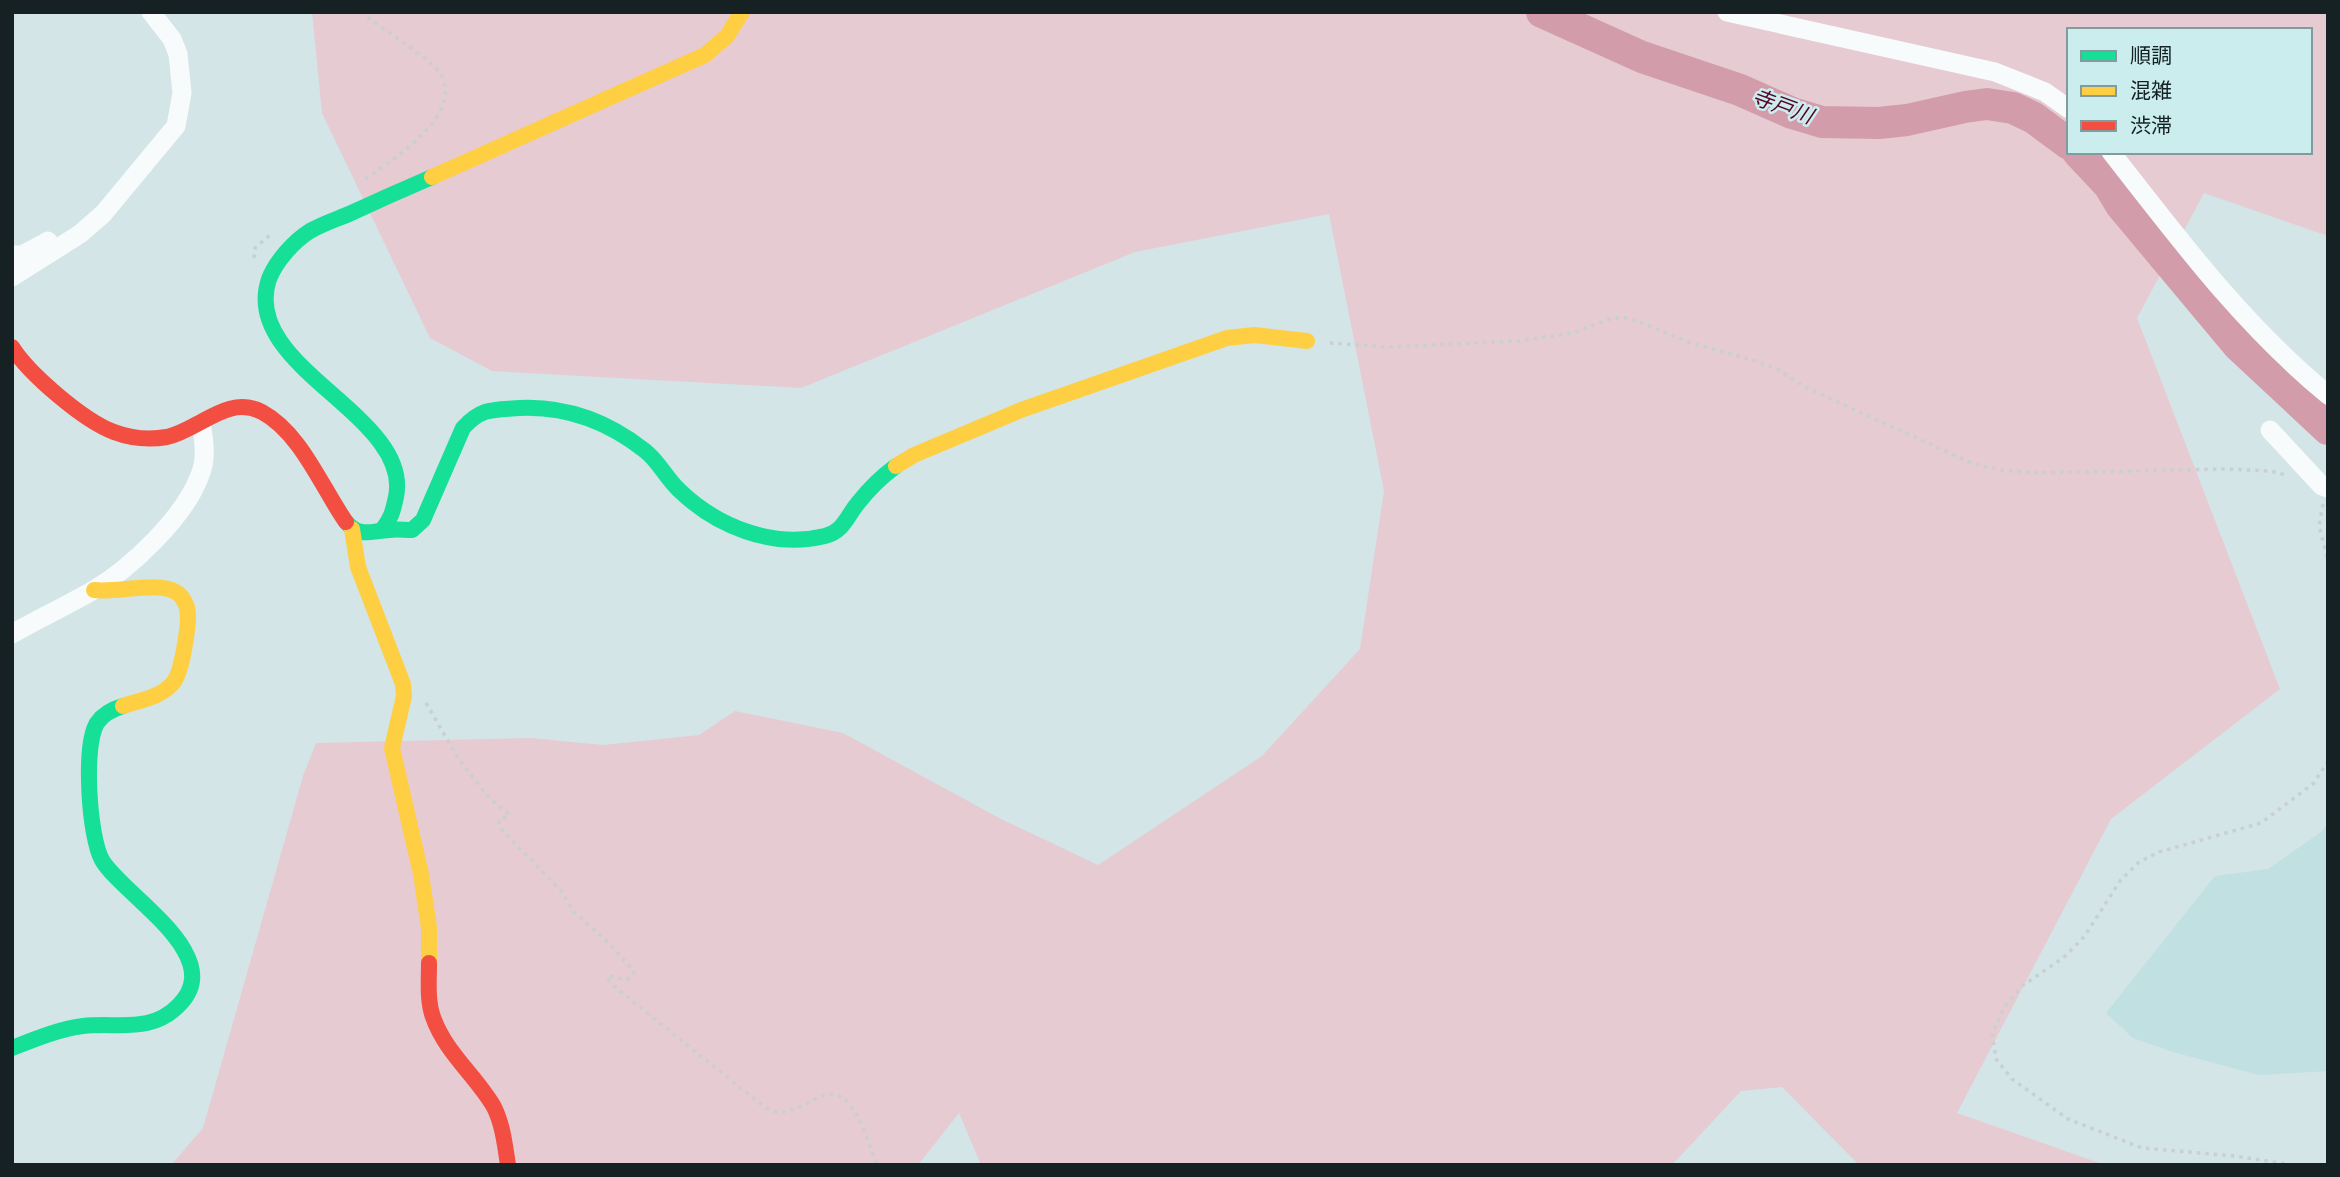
<svg xmlns="http://www.w3.org/2000/svg" width="2340" height="1177" font-family="Overpass,'Noto Sans JP',sans-serif">
<style>
.built{fill:#c0e0e1}
.green{fill:#e6cbd3;fill-rule:evenodd}
.lines{fill:none;stroke-linecap:round;stroke-linejoin:round}
.river{stroke:#d39cab;stroke-width:32}
.path{stroke:#cacfcf;stroke-width:3.5;stroke-dasharray:3.5 5;stroke-linecap:butt}
.street{stroke:#f8fbfb;stroke-width:19}
.fast{stroke:#16e098;stroke-width:16}
.slow{stroke:#ffcf43;stroke-width:16}
.jam{stroke:#f24e42;stroke-width:16}
.labels{text-anchor:middle;dominant-baseline:central;stroke-width:5;stroke-linejoin:round;paint-order:stroke}
.water-label{font-size:21px;font-style:italic;fill:#560526;stroke:#cbedee}
</style>
<rect width="100%" height="100%" fill="#d3e5e6"/>
<polygon class="built" points="2328,823 2328,1071 2259,1075 2173,1052 2133,1038 2106,1013 2215,876 2268,869 2321,832"/>
<path class="green" d="M312,12H2328V236L2204,193L2137,318L2280,689L2111,819L1957,1113L2105,1165H1859L1782,1087L1741,1091L1672,1165H981L959,1113L918,1165H171L203,1128L303,776L316,743L531,738L603,745L699,735L735,711L843,733L1001,819L1098,865L1262,756L1360,649L1384,491L1329,214L1135,252L801,388L492,371L430,338L322,113ZM2069,30H2310V152H2069Z"/>
<g class="lines">
<g class="river">
<polyline points="1542,12 1642,57 1740,90 1792,113 1822,122 1879,123 1907,120 1965,107 1987,104 2013,108 2034,118 2069,144"/>
<polyline points="2078,152 2109,185 2121,205 2238,345 2328,429"/>
</g>
<g class="path">
<path d="M361,12C378,27 434,59 442,77C461,119 389,162 361,182"/>
<polyline points="254,258 255,248 270,235"/>
<polyline points="1330,343 1389,347 1517,341 1573,333 1612,318 1629,318 1691,343 1756,361 1777,369 1807,388 1974,464 2001,470 2033,473 2225,469 2270,471 2286,475"/>
<polyline points="2323,504 2319,526 2328,560"/>
<path d="M426,703L458,758L489,798L509,814L508,817L501,818L499,822L501,829L561,891L574,912L611,945L634,972L627,980L609,976L607,978L616,988L762,1105C768,1109 774,1113 782,1112C806,1111 830,1078 850,1105C863,1122 869,1146 877,1165"/>
<polyline points="2293,1165 2235,1156 2142,1148 2068,1119 2012,1079 1996,1059 1992,1033 2005,1006 2022,986 2063,958 2084,937 2120,881 2139,862 2159,852 2261,823 2314,783 2328,761"/>
</g>
<g class="street">
<polyline points="1727,12 1995,72 2045,92 2069,109"/>
<path d="M2111,152C2179,239 2242,324 2328,395"/>
<polyline points="12,255 22,255 48,241"/>
<polyline points="12,277 80,234 103,214 176,126 182,93 178,54 172,39 151,12"/>
<polyline points="2270,430 2322,486 2328,488"/>
<path d="M12,634C38,619 66,606 92,591C130,569 185,517 200,475C207,458 204,440 201,423"/>
</g>
<g class="fast">
<path d="M346,522C360,538 370,531 389,530C396,529 404,530 412,530L423,520L463,428C482,407 494,410 520,408C566,406 608,422 644,450C658,460 666,478 679,490C716,526 772,549 825,536C844,531 847,516 858,503C869,489 881,477 896,466"/>
<path d="M382,530C391,519 393,511 396,497C413,415 239,367 269,279C276,261 294,241 310,231C322,224 337,219 349,214C377,201 404,189 432,177"/>
<path d="M12,1048C35,1039 59,1029 83,1026C118,1022 151,1034 179,1005C229,955 122,895 102,860C89,837 83,746 97,723C103,714 113,709 123,706"/>
</g>
<g class="slow">
<polyline points="432,177 705,55 727,36 742,12"/>
<polyline points="896,466 914,455 1021,410 1227,338 1254,335 1307,341"/>
<polyline points="352,529 358,567 403,684 404,696 392,748 421,874 429,928 429,963"/>
<path d="M94,590C117,593 156,581 176,592C183,596 188,606 188,615C188,629 182,673 173,683C160,698 140,700 123,706"/>
</g>
<g class="jam">
<path d="M12,347C29,374 84,421 114,432C130,438 150,440 167,437C199,430 228,394 262,412C301,433 322,488 346,522"/>
<path d="M429,963C429,980 427,1001 433,1017C445,1052 476,1076 494,1107C503,1125 505,1146 508,1165"/>
</g>
</g>
<g class="labels">
<g class="water-label">
<text transform="translate(1782 108) rotate(20)">寺戸川</text>
</g>
</g>
<rect width="2340" height="1177" fill="none" stroke="#152122" stroke-width="28"/>
<rect x="2067" y="28" width="245" height="126" fill="#cbedee" stroke="#829b9c" stroke-width="2"/>
<rect x="2081" y="51" width="35" height="10" fill="#16e098" stroke="#829b9c" stroke-width="2"/>
<text x="2130" y="63" font-size="21" fill="#152122">順調</text>
<rect x="2081" y="86" width="35" height="10" fill="#ffcf43" stroke="#829b9c" stroke-width="2"/>
<text x="2130" y="98" font-size="21" fill="#152122">混雑</text>
<rect x="2081" y="121" width="35" height="10" fill="#f24e42" stroke="#829b9c" stroke-width="2"/>
<text x="2130" y="133" font-size="21" fill="#152122">渋滞</text>
</svg>
